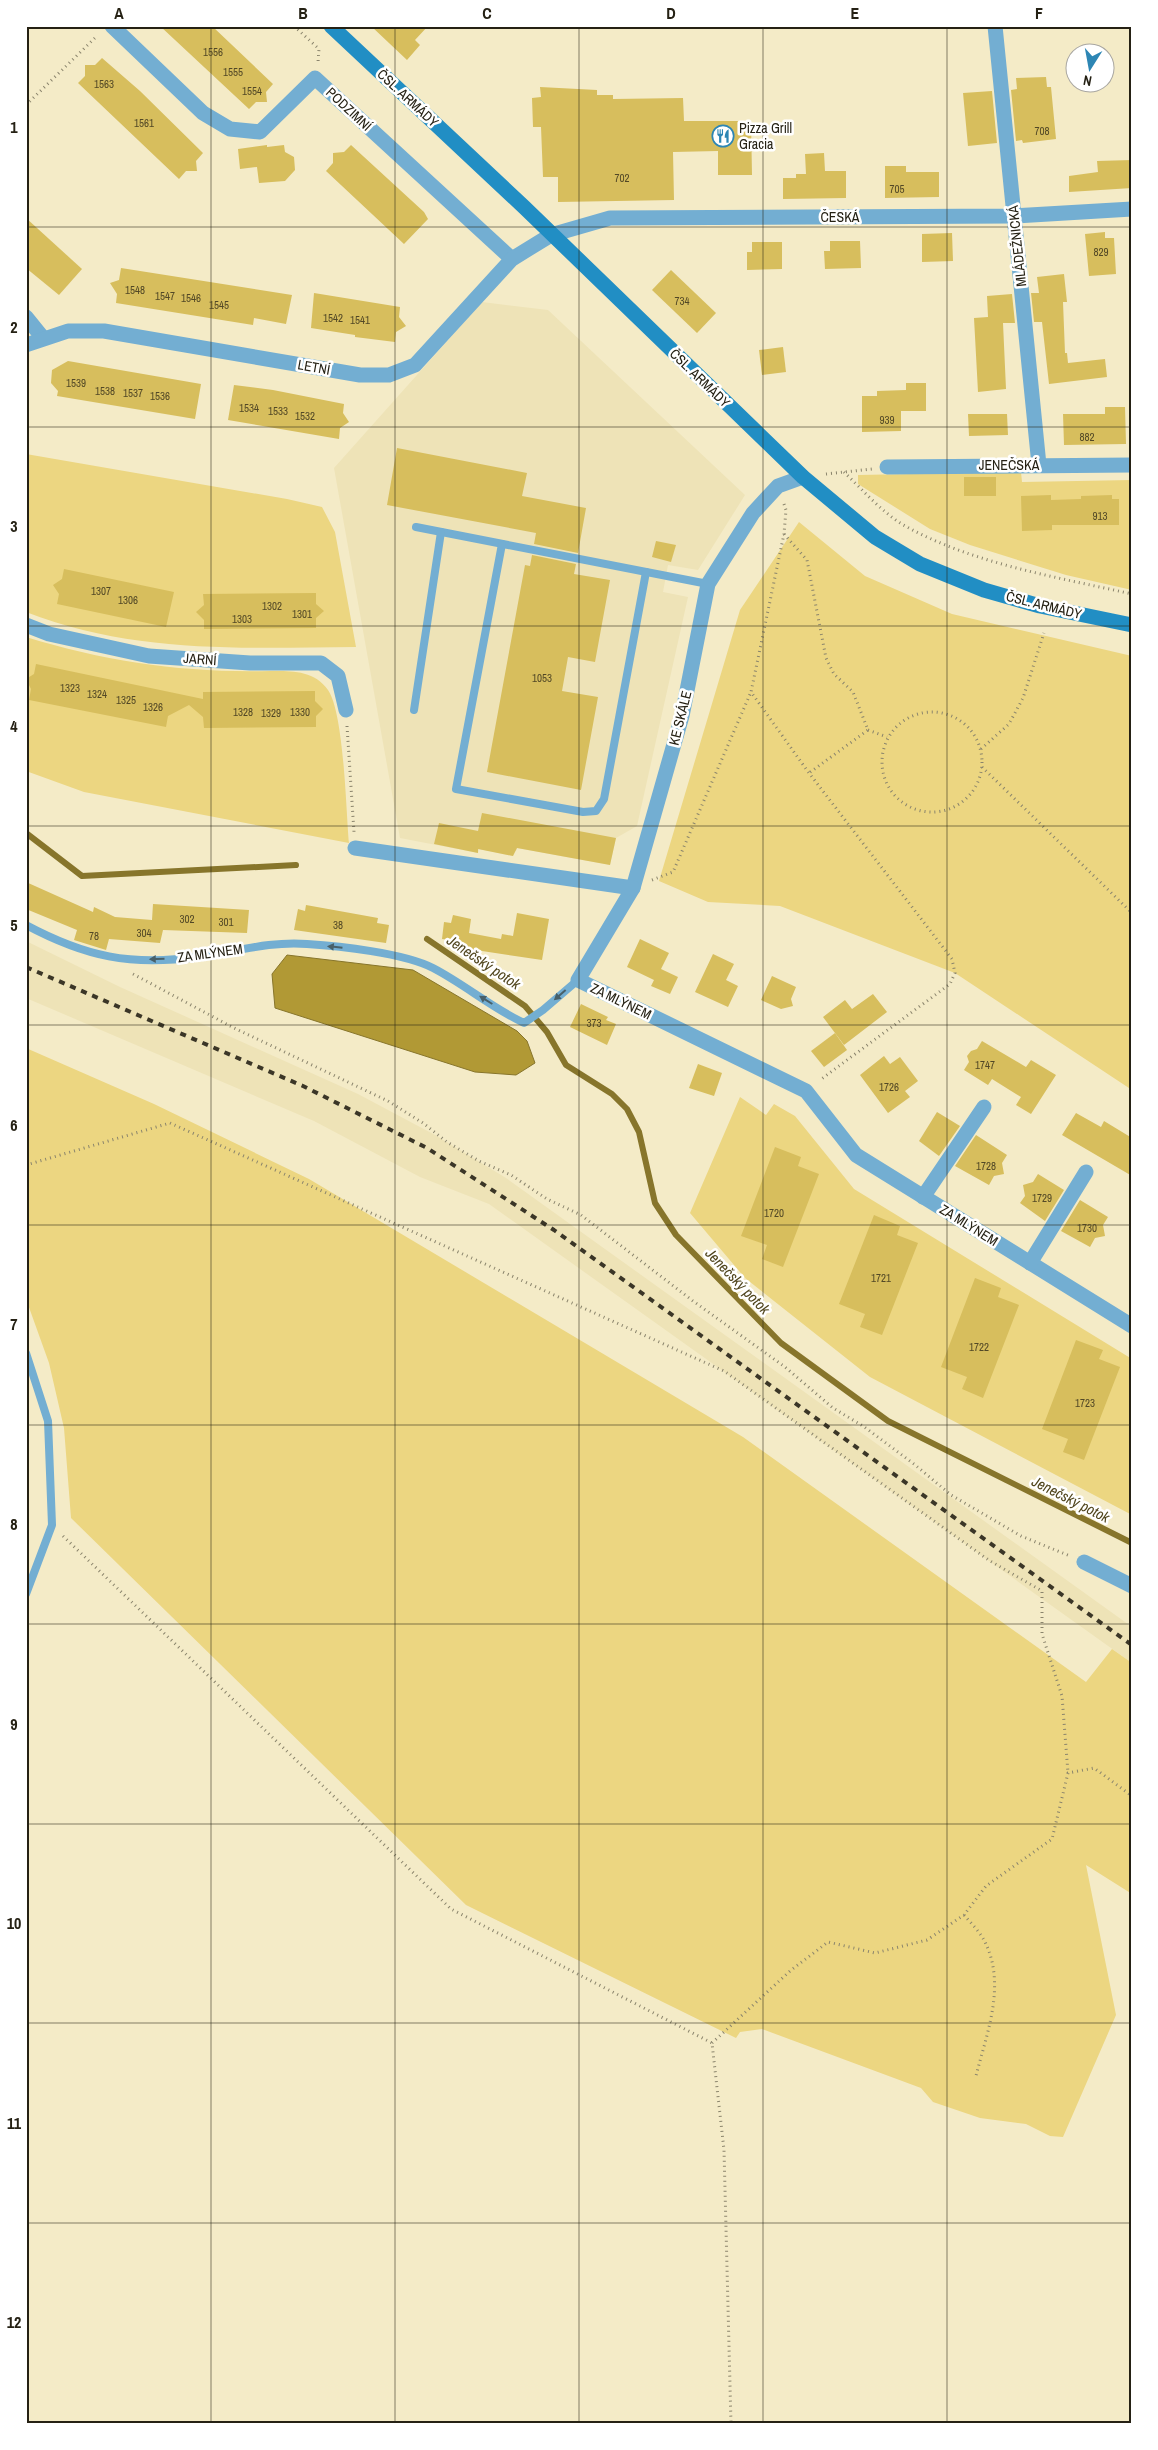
<svg xmlns="http://www.w3.org/2000/svg" width="1158" height="2450" font-family="'Archivo Narrow',sans-serif">
<style>
.built{fill:#eee3b7}
.green{fill:#ecd681}
.water{fill:#b19935;stroke:#87752b}
.lines{fill:none;stroke-linecap:round;stroke-linejoin:round}
.stream{stroke:#87752b;stroke-width:6}
.building{fill:#d7be5d}
.path{stroke:#8a846c;stroke-width:3;stroke-dasharray:1 4;stroke-linecap:butt}
.lane{stroke:#73aed2;stroke-width:8}
.street{stroke:#73aed2;stroke-width:15}
.secondary{stroke:#218ec4;stroke-width:15}
.rail{stroke:#3b3627;stroke-width:4;stroke-dasharray:6 6;stroke-linecap:butt}
.oneway{fill:#486069}
.grid{fill:none;stroke:#252114;stroke-width:1;stroke-opacity:0.55}
.labels{text-anchor:middle;dominant-baseline:central;stroke-width:5;stroke-linejoin:round;paint-order:stroke}
.number-label{font-size:11px;fill:#524826}
.street-label{font-size:14px;fill:#252114;stroke:#fff}
.poi-label{font-size:14px;fill:#252114;stroke:#fff;text-anchor:start}
.water-label{font-size:15px;font-style:italic;fill:#50451d;stroke:#fff}
.neatline{fill:none;stroke:#252114;stroke-width:2}
.grid-label{font-size:16px;text-anchor:middle;font-weight:bold;fill:#252114}
</style>
<rect width="100%" height="100%" fill="#f4ebc7"/>
<g class="built">
<polygon points="482,302 548,310 745,495 698,570 668,565 663,592 688,597 637,826 616,838 610,865 517,848 516,851 514,851 513,856 479,849 478,853 400,838 334,468"/>
<polygon points="26,941 120,987 358,1094 435,1135 506,1178 1132,1627 1132,1663 489,1204 420,1177 314,1121 26,998"/>
</g>
<g class="green">
<path d="M26,454L287,499L322,507L335,532L356,647C243,648 134,654 26,612Z"/>
<polygon points="1021,472 1022,482 1132,480 1132,590 1066,575 970,545 930,529 858,484 858,475"/>
<polygon points="799,522 865,576 952,614 1132,656 1132,1090 955,973 780,906 708,902 659,881 740,610"/>
<path d="M26,637C107,662 185,673 270,671C291,671 314,670 328,690C344,713 346,811 349,843L84,792L26,771Z"/>
<polygon points="26,1048 154,1104 309,1179 743,1437 1086,1682 1112,1649 1132,1663 1132,1894 1086,1865 1116,2015 1063,2137 1050,2136 1026,2124 980,2118 933,2102 921,2088 762,2029 740,2032 736,2038 466,1905 71,1518 64,1428 49,1363 26,1299"/>
<polygon points="740,1097 766,1115 774,1104 795,1116 854,1189 1132,1359 1132,1515 870,1377 745,1278 690,1213"/>
</g>
<polygon class="water" points="287,955 413,970 517,1031 527,1041 535,1063 516,1075 475,1072 275,1008 272,974"/>
<g class="lines">
<g class="stream">
<polyline points="26,833 82,876 296,865"/>
<polyline points="427,939 525,1006 547,1032 566,1065 612,1094 627,1109 639,1132 655,1203 676,1235 781,1343 888,1421 1132,1543"/>
</g>
</g>
<g class="building">
<polygon points="160,26 212,26 273,84 266,92 267,102 256,102 249,109"/>
<polygon points="371,26 428,26 415,40 420,45 407,60"/>
<polygon points="102,58 140,91 203,153 196,161 197,171 186,171 179,179 78,83 85,76 85,65 95,65"/>
<polygon points="1046,77 1047,87 1051,87 1056,139 1023,143 1022,140 1016,141 1011,90 1017,89 1016,78"/>
<polygon points="540,87 597,90 597,95 613,95 613,99 683,98 684,121 751,121 752,175 718,175 718,151 673,152 674,200 558,202 558,177 543,177 541,127 533,127 532,98 541,97"/>
<polygon points="992,91 997,143 968,146 963,93"/>
<polygon points="267,145 267,147 284,145 285,152 294,157 295,170 285,181 259,183 257,167 240,169 238,149"/>
<polygon points="351,145 424,212 428,219 404,244 326,171 333,163 333,153 344,152"/>
<polygon points="824,153 825,171 846,171 846,198 783,199 783,178 796,178 796,174 806,174 805,154"/>
<polygon points="1132,160 1132,188 1069,192 1069,176 1098,172 1097,161"/>
<polygon points="885,166 906,166 906,172 939,172 939,197 885,198"/>
<polygon points="26,218 82,269 59,295 26,268"/>
<polygon points="1105,232 1105,238 1114,238 1116,274 1089,276 1085,234"/>
<polygon points="952,233 953,261 922,262 922,234"/>
<polygon points="830,241 860,241 861,268 825,269 824,251 830,251"/>
<polygon points="752,242 782,242 782,269 747,270 747,252 752,252"/>
<polygon points="121,268 292,295 286,324 254,318 253,325 116,303 117,294 110,283 119,280"/>
<polygon points="671,270 716,313 697,333 652,290"/>
<polygon points="1064,274 1067,302 1063,302 1065,353 1067,353 1068,363 1105,359 1107,377 1049,384 1042,322 1034,322 1031,293 1039,293 1037,277"/>
<polygon points="314,293 400,307 399,317 406,326 396,332 395,342 355,337 355,335 311,328"/>
<polygon points="1012,294 1015,323 1003,323 1006,389 978,392 974,318 988,317 987,296"/>
<polygon points="783,347 786,372 762,375 759,350"/>
<polygon points="68,361 201,384 195,419 57,396 58,391 51,383 52,370"/>
<polygon points="906,383 926,383 926,411 901,411 901,431 862,432 862,396 877,396 877,391 906,390"/>
<polygon points="234,385 273,390 344,404 343,413 349,422 340,428 339,439 228,420"/>
<polygon points="1105,407 1125,407 1126,444 1064,445 1063,414 1105,414"/>
<polygon points="968,414 1007,414 1008,435 969,436"/>
<polygon points="397,448 527,473 522,496 586,508 578,553 534,544 536,533 387,505"/>
<rect x="964" y="477" width="32" height="19"/>
<polygon points="1051,495 1051,500 1081,499 1081,496 1112,495 1112,499 1119,499 1119,525 1052,525 1052,530 1022,531 1021,496"/>
<polygon points="656,541 676,545 671,562 652,557"/>
<polygon points="532,555 576,564 574,574 610,580 595,662 568,657 562,691 598,697 581,790 487,772 525,565 530,566"/>
<polygon points="64,569 174,592 166,627 57,604 59,594 53,585 62,579"/>
<polygon points="316,593 316,604 324,611 316,618 316,628 204,629 204,620 196,612 204,605 203,594"/>
<polygon points="36,664 203,699 203,692 315,691 315,701 323,709 316,716 316,727 204,728 203,717 189,705 168,716 166,727 29,700 31,689 26,679 34,674"/>
<polygon points="482,813 616,838 610,865 517,848 513,856 478,849 478,853 434,844 439,823 478,831"/>
<polygon points="26,882 93,912 94,907 115,917 152,920 153,904 249,910 247,933 163,930 160,943 109,939 106,950 74,940 77,930 26,909"/>
<polygon points="306,905 378,918 377,923 389,925 386,943 294,930 298,909 305,911"/>
<polygon points="517,913 549,919 542,960 449,946 450,940 442,939 444,922 451,923 453,915 471,919 469,933 501,939 502,934 513,936"/>
<polygon points="640,939 669,953 661,969 678,977 670,994 651,986 654,980 627,967"/>
<polygon points="713,954 734,964 726,980 738,986 728,1007 695,992"/>
<polygon points="772,976 796,987 791,999 793,1006 781,1009 761,1000"/>
<polygon points="873,994 887,1012 844,1045 823,1017 845,1000 852,1009"/>
<polygon points="581,1004 608,1017 606,1020 616,1024 607,1045 570,1027"/>
<polygon points="835,1033 847,1050 824,1067 811,1051"/>
<polygon points="982,1041 1026,1067 1031,1060 1056,1075 1031,1114 1016,1105 1021,1097 992,1079 988,1085 964,1070 969,1062 967,1056 971,1051 977,1049"/>
<polygon points="884,1056 890,1064 900,1057 918,1081 905,1091 910,1097 888,1113 860,1075"/>
<polygon points="698,1064 722,1073 714,1096 689,1088"/>
<polygon points="937,1112 960,1126 939,1156 919,1141"/>
<polygon points="1076,1113 1101,1127 1104,1121 1132,1138 1132,1176 1062,1135"/>
<polygon points="976,1135 1007,1155 1002,1163 1004,1174 994,1176 989,1185 955,1166"/>
<polygon points="775,1147 801,1157 798,1166 819,1174 783,1267 762,1259 767,1245 741,1236"/>
<polygon points="1038,1174 1064,1190 1045,1221 1020,1203 1025,1196 1023,1185 1033,1182"/>
<polygon points="1080,1200 1108,1217 1103,1225 1105,1236 1095,1238 1090,1247 1061,1231"/>
<polygon points="874,1215 900,1226 897,1235 918,1243 882,1335 860,1327 865,1314 839,1304"/>
<polygon points="975,1278 1001,1288 998,1297 1019,1305 983,1398 962,1389 967,1377 941,1367"/>
<polygon points="1076,1340 1103,1350 1099,1359 1120,1367 1084,1460 1063,1452 1068,1439 1042,1429"/>
</g>
<g class="lines">
<g class="path">
<polyline points="294,26 319,49 318,62"/>
<polyline points="26,105 97,36"/>
<path d="M844,472C863,490 883,514 907,527C975,564 1056,577 1132,594"/>
<polyline points="826,474 872,469"/>
<polyline points="784,504 786,510 784,534 751,692 809,773 952,959 955,973 950,984 820,1080"/>
<polyline points="784,534 807,560 826,658 834,674 853,692 868,730 809,773"/>
<circle cx="932" cy="762" r="50"/>
<polyline points="347,726 354,832"/>
<polyline points="868,730 887,737"/>
<polyline points="981,749 1009,724 1023,698 1044,633"/>
<polyline points="982,767 1132,913"/>
<polyline points="652,880 673,872 751,692"/>
<polyline points="133,974 234,1028 388,1101 423,1123 447,1142 479,1161 511,1175 547,1199 581,1215 693,1301 785,1367 833,1408 863,1426 914,1464 951,1495 1021,1536 1070,1556"/>
<polyline points="26,1165 170,1123 724,1371 990,1561 1042,1591 1042,1634 1062,1696 1068,1773"/>
<polyline points="63,1536 451,1909 712,2043 724,2150 731,2424"/>
<path d="M964,1915C971,1923 979,1931 984,1940C1007,1984 987,2032 976,2076"/>
<polyline points="712,2043 790,1971 828,1942 875,1953 927,1940 964,1915 986,1886 1052,1839 1068,1773 1094,1768 1132,1796"/>
</g>
<g class="lane">
<polyline points="416,527 708,584"/>
<polyline points="502,544 456,789 583,812 596,811 604,799 646,572"/>
<polyline points="414,710 441,532"/>
<path d="M26,925C86,957 130,966 198,957C235,952 269,941 307,944C339,946 404,953 433,968C464,984 492,1008 524,1023L543,1010L578,980"/>
<polyline points="26,1353 48,1421 52,1525 26,1594"/>
</g>
<g class="street">
<polyline points="112,26 203,113 230,129 260,132 315,78 512,259"/>
<polyline points="995,26 1039,465"/>
<polyline points="26,317 43,338"/>
<polyline points="26,345 68,331 104,331 360,375 389,375 415,365 512,259 551,235 610,218 1014,216 1132,209"/>
<polyline points="887,467 1132,465"/>
<polyline points="803,477 778,486 753,513 708,584 682,716 633,888 578,980 806,1091 856,1155 1132,1326"/>
<polyline points="26,625 49,634 149,656 250,663 321,663 338,676 346,710"/>
<polyline points="355,848 633,888"/>
<polyline points="923,1197 984,1107"/>
<polyline points="1030,1263 1086,1172"/>
<polyline points="1084,1562 1132,1586"/>
</g>
<polyline class="secondary" points="331,26 524,207 803,477 875,537 920,564 984,590 1040,606 1132,625"/>
<polyline class="rail" points="26,967 303,1086 427,1148 554,1230 1132,1645"/>
</g>
<defs><path id="oneway-solid" d="M-6-.8H1V-3.2L6.5 0L1 3.2V.8H-6Z" transform="scale(1.25)"/></defs>
<g class="oneway">
<use href="#oneway-solid" transform="translate(335 947) rotate(-174)"/>
<use href="#oneway-solid" transform="translate(157 959) rotate(179)"/>
<use href="#oneway-solid" transform="translate(560 995) rotate(139)"/>
<use href="#oneway-solid" transform="translate(486 1000) rotate(-148)"/>
</g>
<path class="grid" d="M211,26V2424M395,26V2424M579,26V2424M763,26V2424M947,26V2424M26,227H1132M26,427H1132M26,626H1132M26,826H1132M26,1025H1132M26,1225H1132M26,1425H1132M26,1624H1132M26,1824H1132M26,2023H1132M26,2223H1132"/>
<defs>
<g id="restaurant-ring" transform="scale(1.125)"><circle r="9.5" fill="#fff" stroke="#2d86b4" stroke-width="1.5"/><path d="M-5-6h1v4h1v-4h1v4h1v-4h1v5L-1.5 .5V6h-2V.5L-5-1ZM5-6V6H3V1.5H1.5Q1.5-4 5-6Z" fill="#2d86b4"/></g>
</defs>
<g fill-rule="evenodd">
<use href="#restaurant-ring" x="723" y="136"/>
</g>
<g class="labels">
<g class="number-label">
<text x="213" y="52">1556</text>
<text x="233" y="72">1555</text>
<text x="104" y="84">1563</text>
<text x="252" y="91">1554</text>
<text x="144" y="123">1561</text>
<text x="1042" y="131">708</text>
<text x="622" y="178">702</text>
<text x="897" y="189">705</text>
<text x="1101" y="252">829</text>
<text x="135" y="290">1548</text>
<text x="165" y="296">1547</text>
<text x="191" y="298">1546</text>
<text x="682" y="301">734</text>
<text x="219" y="305">1545</text>
<text x="333" y="318">1542</text>
<text x="360" y="320">1541</text>
<text x="76" y="383">1539</text>
<text x="105" y="391">1538</text>
<text x="133" y="393">1537</text>
<text x="160" y="396">1536</text>
<text x="249" y="408">1534</text>
<text x="278" y="411">1533</text>
<text x="305" y="416">1532</text>
<text x="887" y="420">939</text>
<text x="1087" y="437">882</text>
<text x="1100" y="516">913</text>
<text x="101" y="591">1307</text>
<text x="128" y="600">1306</text>
<text x="272" y="606">1302</text>
<text x="302" y="614">1301</text>
<text x="242" y="619">1303</text>
<text x="542" y="678">1053</text>
<text x="70" y="688">1323</text>
<text x="97" y="694">1324</text>
<text x="126" y="700">1325</text>
<text x="153" y="707">1326</text>
<text x="243" y="712">1328</text>
<text x="300" y="712">1330</text>
<text x="271" y="713">1329</text>
<text x="187" y="919">302</text>
<text x="226" y="922">301</text>
<text x="338" y="925">38</text>
<text x="144" y="933">304</text>
<text x="94" y="936">78</text>
<text x="594" y="1023">373</text>
<text x="985" y="1065">1747</text>
<text x="889" y="1087">1726</text>
<text x="986" y="1166">1728</text>
<text x="1042" y="1198">1729</text>
<text x="774" y="1213">1720</text>
<text x="1087" y="1228">1730</text>
<text x="881" y="1278">1721</text>
<text x="979" y="1347">1722</text>
<text x="1085" y="1403">1723</text>
</g>
<g class="street-label">
<text transform="translate(408 98) rotate(43)">ČSL. ARMÁDY</text>
<text transform="translate(349 109) rotate(43)">PODZIMNÍ</text>
<text x="840" y="217">ČESKÁ</text>
<text transform="translate(1017 246) rotate(-96)">MLÁDEŽNICKÁ</text>
<text transform="translate(314 367) rotate(10)">LETNÍ</text>
<text transform="translate(700 378) rotate(44)">ČSL. ARMÁDY</text>
<text x="1009" y="465">JENEČSKÁ</text>
<text transform="translate(1044 605) rotate(14)">ČSL. ARMÁDY</text>
<text transform="translate(200 659) rotate(4)">JARNÍ</text>
<text transform="translate(680 718) rotate(-76)">KE SKÁLE</text>
<text transform="translate(210 953) rotate(-8)">ZA MLÝNEM</text>
<text transform="translate(621 1001) rotate(26)">ZA MLÝNEM</text>
<text transform="translate(969 1225) rotate(32)">ZA MLÝNEM</text>
</g>
<g class="poi-label">
<text x="739" y="128">Pizza Grill<tspan x="739" dy="16">Gracia</tspan></text>
</g>
<g class="water-label">
<text transform="translate(484 962) rotate(34)">Jenečský potok</text>
<text transform="translate(738 1281) rotate(46)">Jenečský potok</text>
<text transform="translate(1071 1499) rotate(27)">Jenečský potok</text>
</g>
</g>
<rect width="1158" height="2450" fill="none" stroke="#ffffff" stroke-width="55"/>
<g transform="translate(1090 68) rotate(191)"><circle r="24" fill="#ffffff" stroke="#a8a6a1"/>
<path d="M0-4L9 19L0 12L-9 19Z" fill="#2d86b4"/>
<text y="-8" font-size="14" font-weight="bold" text-anchor="middle" fill="#252114">N</text>
</g>
<rect x="28" y="28" width="1102" height="2394" class="neatline"/>
<g class="grid-label">
<text x="119" y="19">A</text>
<text x="303" y="19">B</text>
<text x="487" y="19">C</text>
<text x="671" y="19">D</text>
<text x="855" y="19">E</text>
<text x="1039" y="19">F</text>
<text x="14" y="133">1</text>
<text x="14" y="333">2</text>
<text x="14" y="532">3</text>
<text x="14" y="732">4</text>
<text x="14" y="931">5</text>
<text x="14" y="1131">6</text>
<text x="14" y="1330">7</text>
<text x="14" y="1530">8</text>
<text x="14" y="1730">9</text>
<text x="14" y="1929">10</text>
<text x="14" y="2129">11</text>
<text x="14" y="2328">12</text>
</g>
</svg>
